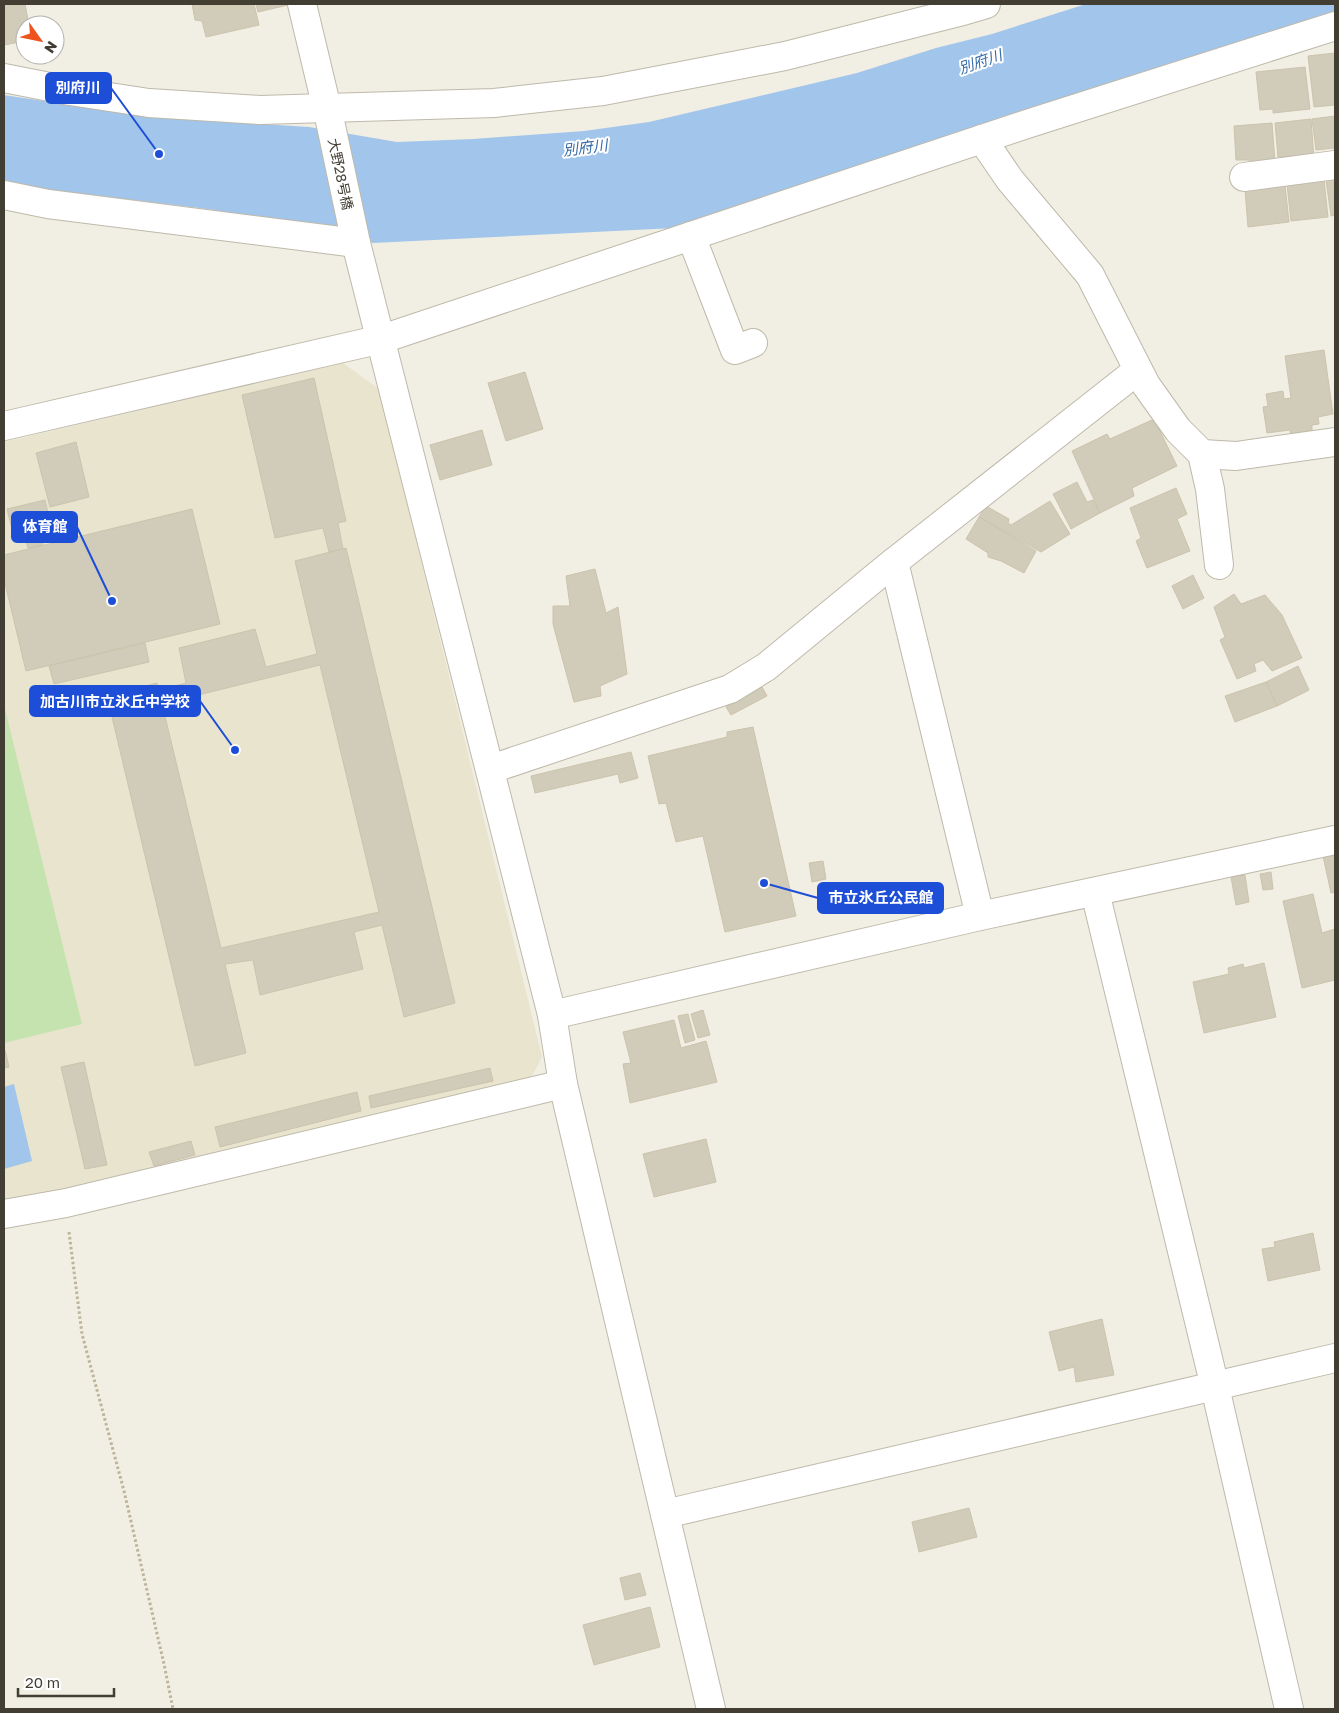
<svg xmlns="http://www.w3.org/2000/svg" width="1339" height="1713" font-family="'Golos Text','Noto Sans JP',sans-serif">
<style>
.education{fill:#e9e4ce}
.green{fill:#c5e3ae}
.water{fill:#a2c5eb}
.building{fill:#d1cbb9;stroke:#ccc3ad;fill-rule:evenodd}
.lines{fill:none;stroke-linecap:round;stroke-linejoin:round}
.minor-casing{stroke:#beb9aa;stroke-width:30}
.path{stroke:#bcb499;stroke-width:3;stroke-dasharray:2.5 2.5;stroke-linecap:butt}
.minor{stroke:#fff;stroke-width:28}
.labels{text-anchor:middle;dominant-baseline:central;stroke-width:4;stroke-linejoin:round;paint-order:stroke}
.street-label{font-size:14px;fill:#423e34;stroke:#fff}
.water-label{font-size:15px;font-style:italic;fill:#346aa7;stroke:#fff}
.leader{fill:none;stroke:#1d4ed8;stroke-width:2}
.callout-dot{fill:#1d4ed8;stroke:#fff;stroke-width:2}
.callout{fill:#1d4ed8;stroke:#1d4ed8;stroke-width:2}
.callout-label{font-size:15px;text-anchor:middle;font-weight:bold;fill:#fff}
</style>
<rect width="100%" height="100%" fill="#f1eee3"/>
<polygon class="education" points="343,363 379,389 542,1057 530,1080 73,1189 4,1202 4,442"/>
<polygon class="green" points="4,705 82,1024 4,1043"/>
<g class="water">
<polygon points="1086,4 1335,4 1335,12 1141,80 695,227 373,243 330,229 207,209 51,190 4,182 4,95 142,116 309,127 397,142 473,139 584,131 649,122 857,73 936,48 992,34"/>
<polygon points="14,1084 32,1161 4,1169 4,1087"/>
</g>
<g class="building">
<polygon points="4,4 25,4 29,25 25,25 25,41 4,45"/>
<polygon points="192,4 254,4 259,25 206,37 202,21 195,20"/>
<polygon points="256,4 287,4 288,5 258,12"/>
<polygon points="1335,53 1335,105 1314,107 1308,56"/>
<polygon points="1305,67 1310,109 1273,113 1273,109 1260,110 1256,72"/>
<polygon points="1335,116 1335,154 1334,148 1316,150 1312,119"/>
<polygon points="1311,119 1314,159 1292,161 1291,156 1278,157 1275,123"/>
<polygon points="1272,123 1275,162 1250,164 1249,160 1236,160 1234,126"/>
<polygon points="1335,179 1335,215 1331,216 1326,180"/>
<polygon points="1324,180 1328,217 1291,221 1287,184"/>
<polygon points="1285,185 1289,222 1248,227 1245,190"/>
<polygon points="1324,350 1333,414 1318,417 1319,424 1312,425 1312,434 1291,438 1290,430 1267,433 1263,407 1268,406 1266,394 1283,391 1284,399 1291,398 1285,356"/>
<polygon points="525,372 543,429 506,441 488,383"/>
<polygon points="314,378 346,521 338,523 343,549 329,552 323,528 275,538 242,395"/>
<polygon points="1154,419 1177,466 1132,488 1134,496 1100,513 1072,451 1107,434 1110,439"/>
<polygon points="482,430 492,465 440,480 430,445"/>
<polygon points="76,442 89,497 50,507 36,453"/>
<polygon points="1077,482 1087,502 1093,500 1100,513 1071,529 1053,494"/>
<polygon points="1176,488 1187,514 1177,519 1190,551 1147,568 1136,541 1141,538 1130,508"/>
<polygon points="45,500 50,521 39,524 43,545 28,548 22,527 12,529 7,509"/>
<polygon points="1050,501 1070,534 1041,552 979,517 986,506 1009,519 1008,523 1011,525"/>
<polygon points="192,509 220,624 26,671 4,579 4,555"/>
<polygon points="979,517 1036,551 1024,573 1001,561 988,557 988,553 966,539"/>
<path d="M346,548L455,1003L404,1017L382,925L354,932L363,969L260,995L253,960L225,964L246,1053L195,1066L107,696L157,683L158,690L186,683L179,648L255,629L266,667L317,654L295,561ZM320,665L379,912L221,948L162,704Z"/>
<polygon points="595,569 606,613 618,607 627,674 600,686 601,696 574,702 553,624 553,606 570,606 566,576"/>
<polygon points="1193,575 1204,598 1183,609 1172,586"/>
<polygon points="1234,594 1241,604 1265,595 1282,615 1302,658 1272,671 1263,660 1254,664 1256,671 1237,679 1220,640 1225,637 1214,607"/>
<polygon points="145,643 149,662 54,684 49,666"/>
<polygon points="1298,666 1309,690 1277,706 1266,682"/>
<polygon points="1266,682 1277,706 1235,722 1225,696"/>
<polygon points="762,687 767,696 731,715 726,707"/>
<polygon points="753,727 796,916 725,932 703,836 676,842 666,803 659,804 648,756 727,737 727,732"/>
<polygon points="631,752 638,778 620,783 618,774 535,793 531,776"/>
<polygon points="1335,853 1335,892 1331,893 1323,856"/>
<polygon points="823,861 826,879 812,882 809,863"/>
<polygon points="1271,872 1273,889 1263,890 1260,874"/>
<polygon points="1245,875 1249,902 1236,905 1231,877"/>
<polygon points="1313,894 1322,933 1335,929 1335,980 1302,988 1283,901"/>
<polygon points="1264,963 1276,1017 1204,1033 1193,982 1229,974 1228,968 1243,964 1244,968"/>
<polygon points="703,1010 710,1035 698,1038 691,1014"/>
<polygon points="688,1014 695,1040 685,1043 678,1016"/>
<polygon points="674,1020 681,1048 706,1041 717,1082 630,1103 623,1064 631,1063 623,1032"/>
<polygon points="4,1050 5,1050 9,1067 4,1068"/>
<polygon points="84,1062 107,1165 85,1169 61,1067"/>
<polygon points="490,1068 493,1081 371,1108 369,1096"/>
<polygon points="357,1092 361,1111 220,1147 215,1127"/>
<polygon points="706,1139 716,1182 654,1197 643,1154"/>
<polygon points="191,1141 195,1155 154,1166 149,1152"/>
<polygon points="1313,1233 1320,1270 1268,1281 1262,1249 1275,1247 1274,1242"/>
<polygon points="1102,1319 1114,1375 1076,1382 1074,1367 1059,1371 1049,1332"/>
<polygon points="969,1508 977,1537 919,1552 912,1522"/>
<polygon points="640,1573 646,1595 625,1600 620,1578"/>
<polygon points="650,1607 660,1647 594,1665 583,1625"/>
</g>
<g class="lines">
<g class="minor-casing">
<g id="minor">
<polyline points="302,4 330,121 356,243 552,1015 563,1084 711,1709"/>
<polyline points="4,78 70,91 149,103 260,110 494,103 603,91 785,56 959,12 986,4"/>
<polyline points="982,139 1010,180 1090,275 1146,385 1178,430 1202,454 1210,489 1219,565"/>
<polyline points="1244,177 1335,165"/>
<polyline points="4,195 48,204 356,243"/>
<polyline points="691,236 735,350 753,343"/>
<polyline points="4,426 382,339 1027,124 1335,26"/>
<polyline points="1202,454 1236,456 1335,442"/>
<polyline points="894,562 980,916"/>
<polyline points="491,769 730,689 766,667 889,566 1138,370"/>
<polyline points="1095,892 1215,1387 1289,1709"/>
<polyline points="552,1015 980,916 1335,840"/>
<polyline points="4,1214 66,1203 563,1084"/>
<polyline points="665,1514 1335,1358"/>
</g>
</g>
<polyline class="path" points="69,1232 82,1334 124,1491 164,1664 173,1709"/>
<use href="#minor" class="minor"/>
</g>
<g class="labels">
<g class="street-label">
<text transform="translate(341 174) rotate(78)">大野28号橋</text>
</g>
<g class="water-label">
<text transform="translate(980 61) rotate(-19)">別府川</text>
<text transform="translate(585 147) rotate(-7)">別府川</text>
</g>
</g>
<path class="leader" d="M159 154L111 88M112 601L77 527M235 750L200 701M764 883L818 898"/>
<g class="callout-dot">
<circle cx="159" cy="154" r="5"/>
<circle cx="112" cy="601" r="5"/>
<circle cx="235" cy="750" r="5"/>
<circle cx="764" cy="883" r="5"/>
</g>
<g class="callout">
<rect x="46" y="73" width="65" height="30" rx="5"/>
<rect x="12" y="512" width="65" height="30" rx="5"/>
<rect x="30" y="686" width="170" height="30" rx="5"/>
<rect x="818" y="883" width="125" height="30" rx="5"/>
</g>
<g class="callout-label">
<text x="78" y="93">別府川</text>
<text x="45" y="532">体育館</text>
<text x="115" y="707">加古川市立氷丘中学校</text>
<text x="881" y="903">市立氷丘公民館</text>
</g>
<rect width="1339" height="1713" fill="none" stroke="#423e34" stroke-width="10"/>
<g transform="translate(40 40) rotate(123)"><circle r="24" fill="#ffffff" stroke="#b3b2ae"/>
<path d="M0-4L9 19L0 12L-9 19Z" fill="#ee531d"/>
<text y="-8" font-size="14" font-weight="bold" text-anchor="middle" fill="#423e34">N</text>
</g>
<path d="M18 1688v8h96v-8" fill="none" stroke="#423e34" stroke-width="2.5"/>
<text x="25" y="1688" font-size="15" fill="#423e34" stroke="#ffffff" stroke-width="4" paint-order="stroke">20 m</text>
</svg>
